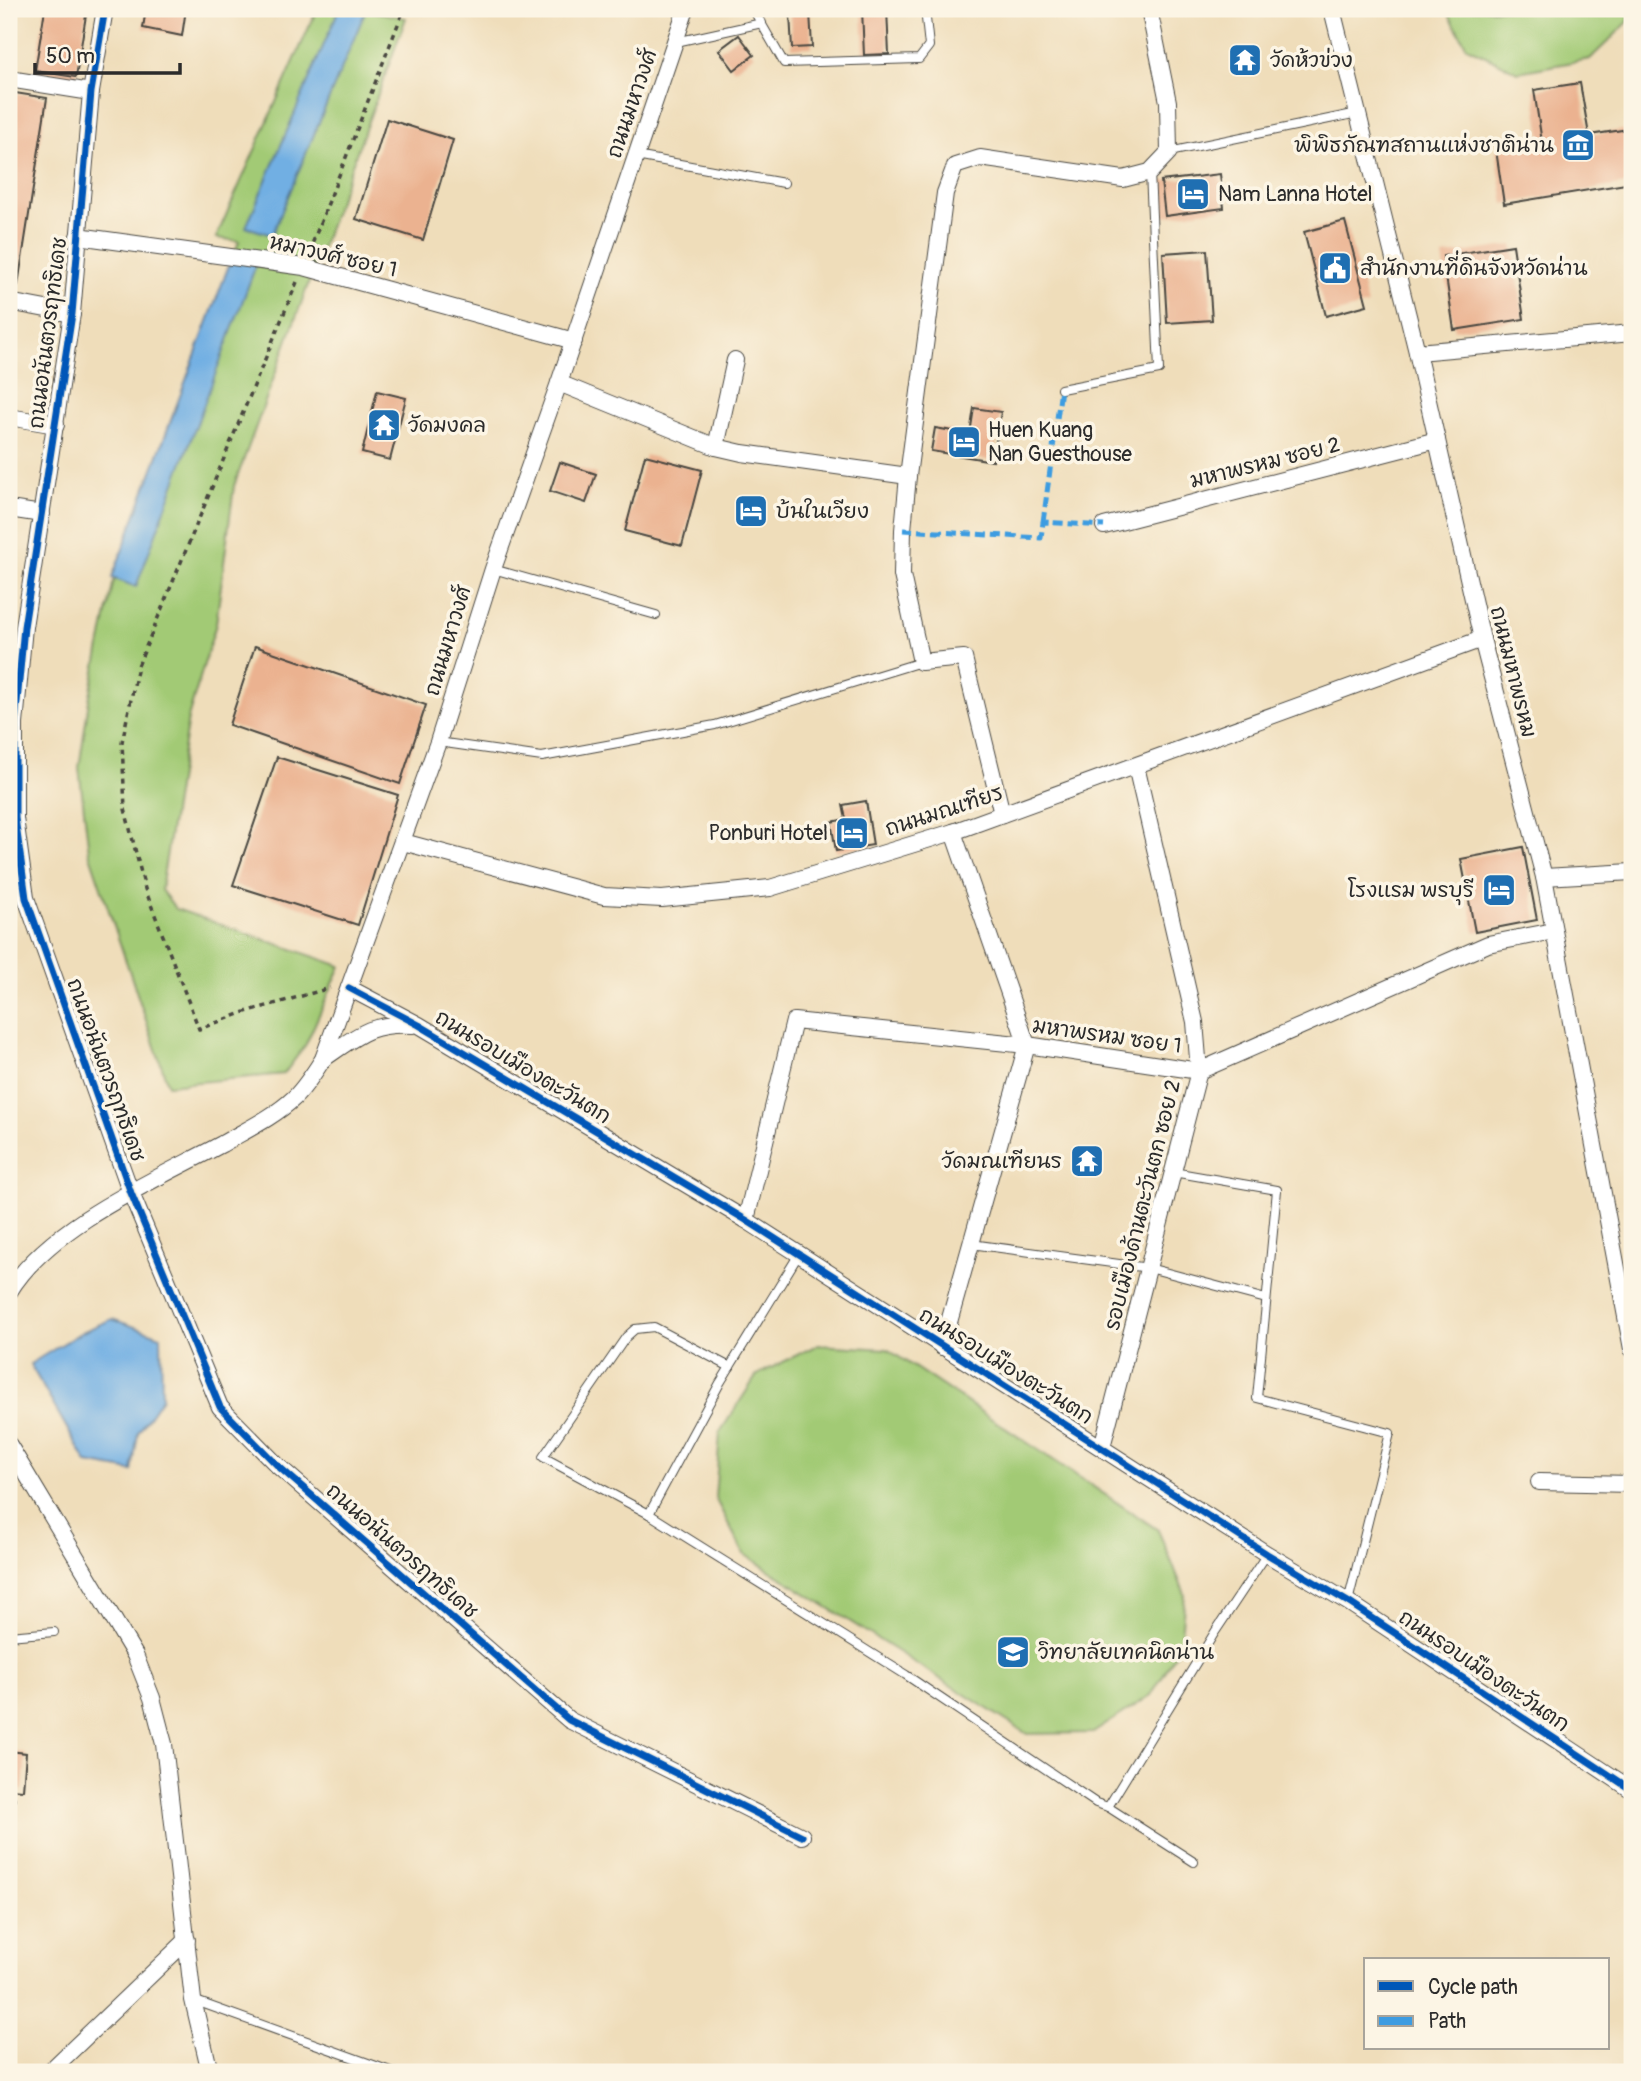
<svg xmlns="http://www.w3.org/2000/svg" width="1641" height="2081" font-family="Pangolin,'Playpen Sans Thai',sans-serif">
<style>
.green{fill:#a2ca75;stroke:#667a50;stroke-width:2}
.water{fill:#71afe3;stroke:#4e6d87;stroke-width:2}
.building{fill:#ebb290}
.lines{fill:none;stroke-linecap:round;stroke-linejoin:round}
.lane-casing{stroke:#484640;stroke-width:10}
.street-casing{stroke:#484640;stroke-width:18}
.path{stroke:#484640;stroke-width:3.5;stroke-dasharray:5 5;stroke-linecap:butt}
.lane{stroke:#fff;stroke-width:8}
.street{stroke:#fff;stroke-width:16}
.quiet{stroke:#3d9ce1;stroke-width:5;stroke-dasharray:10 5;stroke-linecap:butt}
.cycleway-casing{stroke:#fcf5e5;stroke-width:11}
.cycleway{stroke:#0057b8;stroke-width:7}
.labels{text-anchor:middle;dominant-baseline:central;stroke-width:7;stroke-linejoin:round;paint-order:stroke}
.poi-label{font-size:21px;fill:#2b2b2b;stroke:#fcf5e5;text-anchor:start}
.street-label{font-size:21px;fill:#2b2b2b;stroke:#fcf5e5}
</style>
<rect width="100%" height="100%" fill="#fcf5e5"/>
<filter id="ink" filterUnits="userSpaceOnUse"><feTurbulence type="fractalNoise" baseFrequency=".0143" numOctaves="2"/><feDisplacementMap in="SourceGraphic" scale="14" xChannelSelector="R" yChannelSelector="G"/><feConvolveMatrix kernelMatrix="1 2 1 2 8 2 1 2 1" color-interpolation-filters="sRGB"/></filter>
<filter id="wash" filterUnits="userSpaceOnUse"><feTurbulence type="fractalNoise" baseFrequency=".00686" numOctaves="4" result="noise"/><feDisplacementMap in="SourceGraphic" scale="28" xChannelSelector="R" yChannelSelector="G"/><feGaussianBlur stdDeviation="1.57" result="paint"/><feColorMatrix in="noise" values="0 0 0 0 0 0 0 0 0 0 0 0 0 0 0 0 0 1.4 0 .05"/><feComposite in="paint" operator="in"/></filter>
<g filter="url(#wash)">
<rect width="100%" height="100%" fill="#efddba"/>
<g class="green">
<polygon points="317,9 360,9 406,18 234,486 216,624 188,718 161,890 176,909 341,966 306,1044 284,1074 168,1085 89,852 79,768 89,700 113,584 239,241 216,238"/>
<polygon points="1446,9 1632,9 1628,22 1590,59 1518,72 1467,47"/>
<polygon points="817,1345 887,1349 1158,1530 1185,1594 1180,1647 1151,1695 1093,1733 1027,1734 744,1554 715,1498 720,1432 757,1375"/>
</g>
<g class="water">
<polygon points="339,9 366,10 272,235 246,227"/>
<polygon points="232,257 256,265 136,587 112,578"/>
<polygon points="112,1319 161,1336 162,1398 138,1433 132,1471 87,1463 30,1364 82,1332"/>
</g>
<g id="blocks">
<g class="building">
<polygon points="45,9 87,9 76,77 35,71"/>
<polygon points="146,9 186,9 182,36 143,28"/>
<polygon points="862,9 887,9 889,54 864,55"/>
<polygon points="810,12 812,47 792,48 790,14"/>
<polygon points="739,35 754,55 734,70 719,50"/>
<polygon points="1580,83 1589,135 1629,129 1632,148 1632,183 1504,204 1496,150 1542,142 1534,90"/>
<polygon points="9,92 47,98 18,285 9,284"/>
<polygon points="387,119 453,140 423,240 356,219"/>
<polygon points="1220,174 1224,208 1165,216 1161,181"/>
<polygon points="1345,221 1367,305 1326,316 1304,232"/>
<polygon points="1513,245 1524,319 1454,330 1443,256"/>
<polygon points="1207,250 1212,320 1167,323 1163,253"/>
<polygon points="377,391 406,398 390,460 362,453"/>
<polygon points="974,408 1001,412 993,461 931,451 935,428 970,434"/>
<polygon points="645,455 702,470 682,546 625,531"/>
<polygon points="560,462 596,474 586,503 550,491"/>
<polygon points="255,646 426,705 400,784 229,725"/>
<polygon points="277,757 398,795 358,925 233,885"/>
<polygon points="866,801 873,845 836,851 831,822 846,819 843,805"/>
<polygon points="1523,847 1537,920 1475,932 1461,859"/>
<polygon points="9,1751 26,1753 23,1790 9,1789"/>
</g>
</g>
</g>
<g filter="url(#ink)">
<use href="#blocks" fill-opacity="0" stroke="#484640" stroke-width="2"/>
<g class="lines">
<g class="lane-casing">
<g id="lane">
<polyline points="753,9 784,63 919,59 929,46 925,9"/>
<polyline points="676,42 762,23"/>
<polyline points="1169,152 1358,113"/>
<polyline points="636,156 784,183"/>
<polyline points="1061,389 1159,370 1150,172"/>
<polyline points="493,569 656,615"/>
<polyline points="438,742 542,757 715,725 921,662"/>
<polyline points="1173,1172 1277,1190 1257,1398 1390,1433 1348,1602"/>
<polyline points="971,1244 1149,1268 1266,1299"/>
<polyline points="730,1367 654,1327 635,1329 626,1337 543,1457 649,1514 906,1675 1096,1803 1108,1807 1194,1862"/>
<polyline points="649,1514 720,1383 799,1254"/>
<polyline points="9,1636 54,1632"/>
<polyline points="9,1799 11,1799"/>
<polyline points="1108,1807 1215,1632 1267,1554"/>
<polyline points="193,2000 393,2072"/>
</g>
</g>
<g class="street-casing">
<g id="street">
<polyline points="105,9 91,92 72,314 24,627 15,724 15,818 26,898 131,1193 220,1407 278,1466 569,1720 802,1836"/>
<polyline points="1332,9 1417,352 1482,639 1544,877 1632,1349"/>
<polyline points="9,79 91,92"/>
<polyline points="78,236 304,267 574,341"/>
<polyline points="9,302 72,314"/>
<polyline points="1417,352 1632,333"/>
<polyline points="559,383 716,447 742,453 908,476"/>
<polyline points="9,417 56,425"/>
<polyline points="716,447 735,360"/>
<polyline points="9,509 42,514"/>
<polyline points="1104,526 1437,440"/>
<polyline points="1002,814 964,658 921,662 902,575 903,530 908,476 945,193 955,166 980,158 1123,179 1150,172 1169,152 1168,102 1149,9"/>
<polyline points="403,842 604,896 662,899 770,888 953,832 1482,639"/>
<polyline points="1544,877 1632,872"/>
<polyline points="349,988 419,1025 746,1220 1267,1554 1348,1602 1632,1790"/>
<path d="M323,1059C357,1036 370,1022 413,1025"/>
<polyline points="746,1220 794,1021 1027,1045 1199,1071 1488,944 1554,931"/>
<path d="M9,1292C48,1226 155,1180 222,1144C246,1130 274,1117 294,1098C306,1086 314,1073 323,1059L438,742L493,569L559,383L686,9"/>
<polyline points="942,1347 1027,1045 953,832"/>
<polyline points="9,1445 135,1655 152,1698 164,1744 193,2000 210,2072"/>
<polyline points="1102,1447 1199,1071 1195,1022 1136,766"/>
<polyline points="1539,1482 1632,1484"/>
<polyline points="49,2072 187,1940"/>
</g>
</g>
<g class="path">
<polyline points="309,252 404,9"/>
<polyline points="297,282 138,666 122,742 125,809 145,889 199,1029 242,1013 330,988"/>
</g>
<use href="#lane" class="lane"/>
<use href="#street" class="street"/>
<g class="quiet">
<polyline points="1043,522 1061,389"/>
<polyline points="903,530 1041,538 1043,522 1104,526"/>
</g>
<g class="cycleway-casing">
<g id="cycleway">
<polyline points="105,9 91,92 72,314 24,627 15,724 15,818 26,898 131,1193 220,1407 278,1466 569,1720 802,1836"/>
<polyline points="349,988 419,1025 746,1220 1267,1554 1348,1602 1632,1790"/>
</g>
</g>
<use href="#cycleway" class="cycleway"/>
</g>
</g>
<defs>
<g id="temple-square" transform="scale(1.75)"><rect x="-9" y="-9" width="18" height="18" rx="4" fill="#1f6fb2" stroke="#fcf5e5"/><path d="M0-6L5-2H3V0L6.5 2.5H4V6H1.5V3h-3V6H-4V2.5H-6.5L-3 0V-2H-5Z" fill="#fff"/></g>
<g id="museum-square" transform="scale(1.75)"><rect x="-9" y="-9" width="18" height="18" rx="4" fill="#1f6fb2" stroke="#fcf5e5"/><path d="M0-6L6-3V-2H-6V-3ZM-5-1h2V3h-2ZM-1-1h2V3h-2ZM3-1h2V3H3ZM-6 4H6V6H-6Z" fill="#fff"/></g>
<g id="hotel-square" transform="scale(1.75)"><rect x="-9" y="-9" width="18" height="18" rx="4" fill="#1f6fb2" stroke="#fcf5e5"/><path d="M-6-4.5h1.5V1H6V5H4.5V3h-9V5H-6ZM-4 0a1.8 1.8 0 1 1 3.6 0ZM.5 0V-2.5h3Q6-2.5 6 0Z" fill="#fff"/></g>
<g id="civic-square" transform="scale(1.75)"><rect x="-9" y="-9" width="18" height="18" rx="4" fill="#1f6fb2" stroke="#fcf5e5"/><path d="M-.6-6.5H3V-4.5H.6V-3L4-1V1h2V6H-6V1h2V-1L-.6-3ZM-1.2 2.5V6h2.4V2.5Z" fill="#fff"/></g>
<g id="university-square" transform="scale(1.75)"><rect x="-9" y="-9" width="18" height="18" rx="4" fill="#1f6fb2" stroke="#fcf5e5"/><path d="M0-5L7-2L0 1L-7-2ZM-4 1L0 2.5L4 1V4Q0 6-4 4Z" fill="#fff"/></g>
</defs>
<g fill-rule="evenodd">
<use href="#temple-square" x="1245" y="60"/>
<use href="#museum-square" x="1578" y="145"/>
<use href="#hotel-square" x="1193" y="194"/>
<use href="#civic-square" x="1335" y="268"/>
<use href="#temple-square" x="384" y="425"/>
<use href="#hotel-square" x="964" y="442"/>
<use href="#hotel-square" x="751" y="511"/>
<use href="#hotel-square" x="852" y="833"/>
<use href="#hotel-square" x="1499" y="890"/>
<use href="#temple-square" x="1087" y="1161"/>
<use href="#university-square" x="1013" y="1652"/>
</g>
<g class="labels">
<g class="poi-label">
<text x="1270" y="60">วัดห้วข่วง</text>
<text x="1554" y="145" text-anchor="end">พิพิธภัณฑสถานแห่งชาติน่าน</text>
<text x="1218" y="194">Nam Lanna Hotel</text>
<text x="1360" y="268">สำนักงานที่ดินจังหวัดน่าน</text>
<text x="408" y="425">วัดมงคล</text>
<text x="988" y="430">Huen Kuang<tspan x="988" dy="24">Nan Guesthouse</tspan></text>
<text x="776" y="511">บ้นในเวียง</text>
<text x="828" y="833" text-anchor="end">Ponburi Hotel</text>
<text x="1474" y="890" text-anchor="end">โรงแรม พรบุรี</text>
<text x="1062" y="1161" text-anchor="end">วัดมณเฑียนร</text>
<text x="1038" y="1652">วิทยาลัยเทคนิคน่าน</text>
</g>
<g class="street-label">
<text transform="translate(632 104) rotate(-71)">ถนนมหาวงศ์</text>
<text transform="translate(333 256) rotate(13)">หมาวงศ์ ซอย 1</text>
<text transform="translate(48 333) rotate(-83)">ถนนอนันตวรฤทธิเดช</text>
<text transform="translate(1265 463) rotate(-14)">มหาพรหม ซอย 2</text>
<text transform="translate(448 641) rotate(-73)">ถนนมหาวงศ์</text>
<text transform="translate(1513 672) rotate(76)">ถนนมหาพรหม</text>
<text transform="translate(944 811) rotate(-18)">ถนนมณเฑียร</text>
<text transform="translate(1107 1036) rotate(8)">มหาพรหม ซอย 1</text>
<text transform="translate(523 1067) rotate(31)">ถนนรอบเมืองตะวันตก</text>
<text transform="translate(106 1070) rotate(70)">ถนนอนันตวรฤทธิเดช</text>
<text transform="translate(1143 1205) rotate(-76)">รอบเมืองด้านตะวันตก ซอย 2</text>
<text transform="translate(1006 1366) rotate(32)">ถนนรอบเมืองตะวันตก</text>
<text transform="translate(402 1551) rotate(41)">ถนนอนันตวรฤทธิเดช</text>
<text transform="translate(1484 1671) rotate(34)">ถนนรอบเมืองตะวันตก</text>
</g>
</g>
<rect width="1641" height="2081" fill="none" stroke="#fcf5e5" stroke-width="35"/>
<rect x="1364" y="1958" width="245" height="91" fill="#fcf5e5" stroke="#a8a49b" stroke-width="2"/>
<rect x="1378" y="1981" width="35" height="10" fill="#0057b8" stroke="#a8a49b" stroke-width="2"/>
<text x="1428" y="1994" font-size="21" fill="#2b2b2b">Cycle path</text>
<rect x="1378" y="2016" width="35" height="10" fill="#3d9ce1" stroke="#a8a49b" stroke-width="2"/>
<text x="1428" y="2028" font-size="21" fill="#2b2b2b">Path</text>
<path d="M35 63v10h145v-10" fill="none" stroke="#2b2b2b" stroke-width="3.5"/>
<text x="46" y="63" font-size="21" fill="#2b2b2b" stroke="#fcf5e5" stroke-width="5" paint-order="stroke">50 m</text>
</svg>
